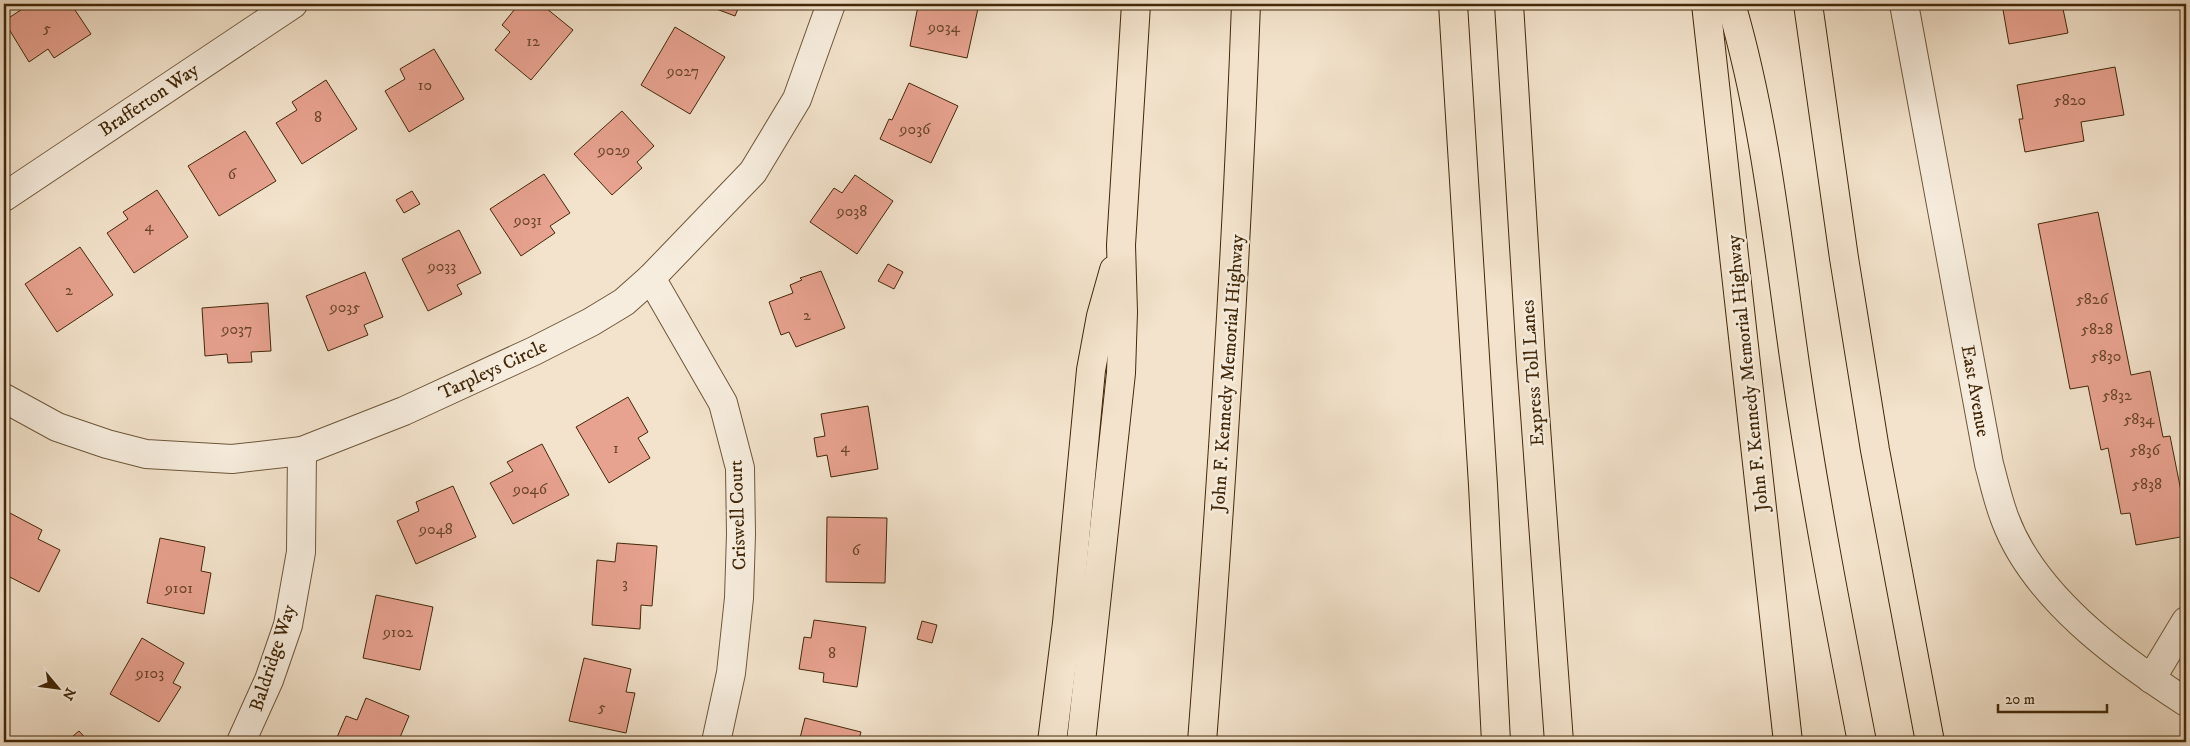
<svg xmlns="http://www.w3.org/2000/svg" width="2190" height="746" font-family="'IM FELL DW Pica',serif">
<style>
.building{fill:#e8a290;stroke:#422809}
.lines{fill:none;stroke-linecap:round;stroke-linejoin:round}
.minor-casing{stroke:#6e573a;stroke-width:30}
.highway-casing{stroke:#422809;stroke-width:30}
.minor{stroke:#f7edde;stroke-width:28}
.highway{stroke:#f3e3cc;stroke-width:28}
.labels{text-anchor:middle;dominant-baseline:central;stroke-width:5;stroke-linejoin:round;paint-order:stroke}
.number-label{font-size:16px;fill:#6c462b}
.street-label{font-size:19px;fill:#422809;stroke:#f7edde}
</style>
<rect width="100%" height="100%" fill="#f3e3cc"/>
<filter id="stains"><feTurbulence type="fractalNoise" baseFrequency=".004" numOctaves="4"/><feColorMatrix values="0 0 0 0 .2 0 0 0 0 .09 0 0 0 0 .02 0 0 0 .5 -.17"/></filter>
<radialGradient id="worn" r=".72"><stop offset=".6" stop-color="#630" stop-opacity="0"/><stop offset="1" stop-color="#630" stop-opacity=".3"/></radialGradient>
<g class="building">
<polygon points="30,4 71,4 91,34 54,58 48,49 29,62 4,21"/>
<polygon points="519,4 541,4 573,30 531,80 495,50 510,32 502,25"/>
<polygon points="703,4 740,4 735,16"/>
<polygon points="930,4 979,4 967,58 910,46 918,6 929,9"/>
<polygon points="2002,4 2062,4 2068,33 2009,44"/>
<polygon points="675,27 725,57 690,114 641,85"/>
<polygon points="434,49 464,99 409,132 385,91 405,79 400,69"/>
<polygon points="2115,67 2124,115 2081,122 2084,141 2025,152 2019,119 2023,119 2017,85"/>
<polygon points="326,80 357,129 302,164 276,123 297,110 292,102"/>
<polygon points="909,83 958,106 931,163 880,139 889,119 892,120"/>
<polygon points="622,111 654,146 637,162 642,168 612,195 574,154"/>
<polygon points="245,131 276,181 219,216 188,166"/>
<polygon points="544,174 570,213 550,226 555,233 521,256 490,209"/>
<polygon points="855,175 893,201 857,254 810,222 834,188 842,193"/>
<polygon points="157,190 188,237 134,273 107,233 128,219 123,212"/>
<polygon points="412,191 420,204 404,213 396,200"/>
<polygon points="2098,212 2131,375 2150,371 2163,437 2170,436 2183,501 2186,500 2186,536 2136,545 2130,513 2121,514 2108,448 2101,450 2088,386 2070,389 2038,224"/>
<polygon points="459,230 481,273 457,285 462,294 428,311 402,259"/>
<polygon points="80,247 113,295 57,332 25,284"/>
<polygon points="888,264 903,272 894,289 878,281"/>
<polygon points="821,271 845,328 796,347 789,332 781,335 769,302 793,293 790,285 802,280 800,278"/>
<polygon points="365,272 383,317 364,325 368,335 328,351 306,296"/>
<polygon points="268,303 271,351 251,352 252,362 228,363 227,354 205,356 202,308"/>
<polygon points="628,397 648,432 638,438 650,458 609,483 576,427"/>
<polygon points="868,406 878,469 831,477 827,455 817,457 814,438 825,436 821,414"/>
<polygon points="542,444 569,495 513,524 490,483 513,471 507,462"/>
<polygon points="453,486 476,537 416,564 397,521 419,511 416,502"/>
<polygon points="8,512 42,530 38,539 60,550 39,592 4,574 4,520"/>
<polygon points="827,517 887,518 885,583 826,582"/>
<polygon points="160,538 205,547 201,571 211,573 204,614 147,603"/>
<polygon points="617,543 657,546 652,606 641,605 640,629 592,625 597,560 615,562"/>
<polygon points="376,595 433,607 420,670 363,658"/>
<polygon points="814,620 866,627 857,687 823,682 824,673 799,669 804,637 811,638"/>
<polygon points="922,621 937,625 932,643 917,639"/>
<polygon points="142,638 184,663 173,683 181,687 159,722 110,694"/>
<polygon points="584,658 631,669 626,692 635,693 626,733 569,721"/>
<polygon points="366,698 409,716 398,742 335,742 346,716 357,720"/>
<polygon points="805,718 861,732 858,742 799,742"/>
<polygon points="79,731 89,742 66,742"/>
</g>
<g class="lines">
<g class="minor-casing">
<g id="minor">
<path d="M1904,4L1989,464C1994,482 1998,501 2005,519C2034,597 2118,658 2186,702"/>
<polyline points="4,197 293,4"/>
<polyline points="651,278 723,403 740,468 741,534 739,598 731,673 716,742"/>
<polyline points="4,398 57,427 107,444 146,454 232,459 302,451 404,411 534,351 591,322 624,302 651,278 753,172 797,99 831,4"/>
<polyline points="2151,679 2186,621"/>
<polyline points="241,742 269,680 288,625 301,552 302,451"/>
</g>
</g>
<g class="highway-casing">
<g id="highway">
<polyline points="1453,4 1483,485 1496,742"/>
<polyline points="1509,4 1531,359 1559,742"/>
<polyline points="1706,4 1788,742"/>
<path d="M1731,4C1766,123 1778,248 1796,371C1814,495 1838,619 1862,742"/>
<polyline points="1808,4 1844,258 1875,450 1930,742"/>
<polyline points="1052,742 1067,623 1091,370 1101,316 1114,270"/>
<polyline points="1081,742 1121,373 1123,312 1121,245 1136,4"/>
<path d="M1202,742C1221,496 1237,250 1246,4"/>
</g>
</g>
<use href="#minor" class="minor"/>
<use href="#highway" class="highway"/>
</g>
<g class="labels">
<g class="number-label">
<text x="944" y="27">9034</text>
<text x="47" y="28">5</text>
<text x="533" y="41">12</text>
<text x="683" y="71">9027</text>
<text x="425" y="85">10</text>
<text x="2070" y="100">5820</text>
<text x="318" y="117">8</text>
<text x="915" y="129">9036</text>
<text x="614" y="150">9029</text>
<text x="232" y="174">6</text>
<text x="852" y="211">9038</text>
<text x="528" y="220">9031</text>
<text x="149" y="226">4</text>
<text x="442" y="266">9033</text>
<text x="69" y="290">2</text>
<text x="2092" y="299">5826</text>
<text x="345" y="307">9035</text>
<text x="807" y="315">2</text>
<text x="237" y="329">9037</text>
<text x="2097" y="329">5828</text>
<text x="2106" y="356">5830</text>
<text x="2117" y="395">5832</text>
<text x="2139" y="419">5834</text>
<text x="845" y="447">4</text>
<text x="616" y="448">1</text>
<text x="2145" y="450">5836</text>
<text x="2147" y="484">5838</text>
<text x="530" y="489">9046</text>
<text x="436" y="529">9048</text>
<text x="856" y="550">6</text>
<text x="625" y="583">3</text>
<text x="179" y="588">9101</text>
<text x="398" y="632">9102</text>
<text x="832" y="653">8</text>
<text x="150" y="673">9103</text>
<text x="602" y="707">5</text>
</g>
<g class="street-label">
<text transform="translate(149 100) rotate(-34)">Brafferton Way</text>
<text transform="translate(493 370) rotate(-25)">Tarpleys Circle</text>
<text transform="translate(1228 373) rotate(-86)">John F. Kennedy Memorial Highway</text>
<text transform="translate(1533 373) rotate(-94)">Express Toll Lanes</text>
<text transform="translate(1748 373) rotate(-96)">John F. Kennedy Memorial Highway</text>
<text transform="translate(1975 391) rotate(80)">East Avenue</text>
<text transform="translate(738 515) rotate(-92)">Criswell Court</text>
<text transform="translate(273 658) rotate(-72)">Baldridge Way</text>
</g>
</g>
<rect width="2190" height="746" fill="none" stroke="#f3e3cc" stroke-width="20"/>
<rect x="5" y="5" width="2180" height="736" fill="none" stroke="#422809" stroke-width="2.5"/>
<rect x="10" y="10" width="2170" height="726" fill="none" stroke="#422809"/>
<g transform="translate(58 688) rotate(119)" stroke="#f7edde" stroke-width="4" paint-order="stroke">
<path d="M0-4L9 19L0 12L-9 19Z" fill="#422809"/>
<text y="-8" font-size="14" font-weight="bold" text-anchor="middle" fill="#422809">N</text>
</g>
<path d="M1998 704v8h109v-8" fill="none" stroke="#422809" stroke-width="2.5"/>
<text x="2005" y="704" font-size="15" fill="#422809" stroke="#f7edde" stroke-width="4" paint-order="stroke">20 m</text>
<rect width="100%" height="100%" filter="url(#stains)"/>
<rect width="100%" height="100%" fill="url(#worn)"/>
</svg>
